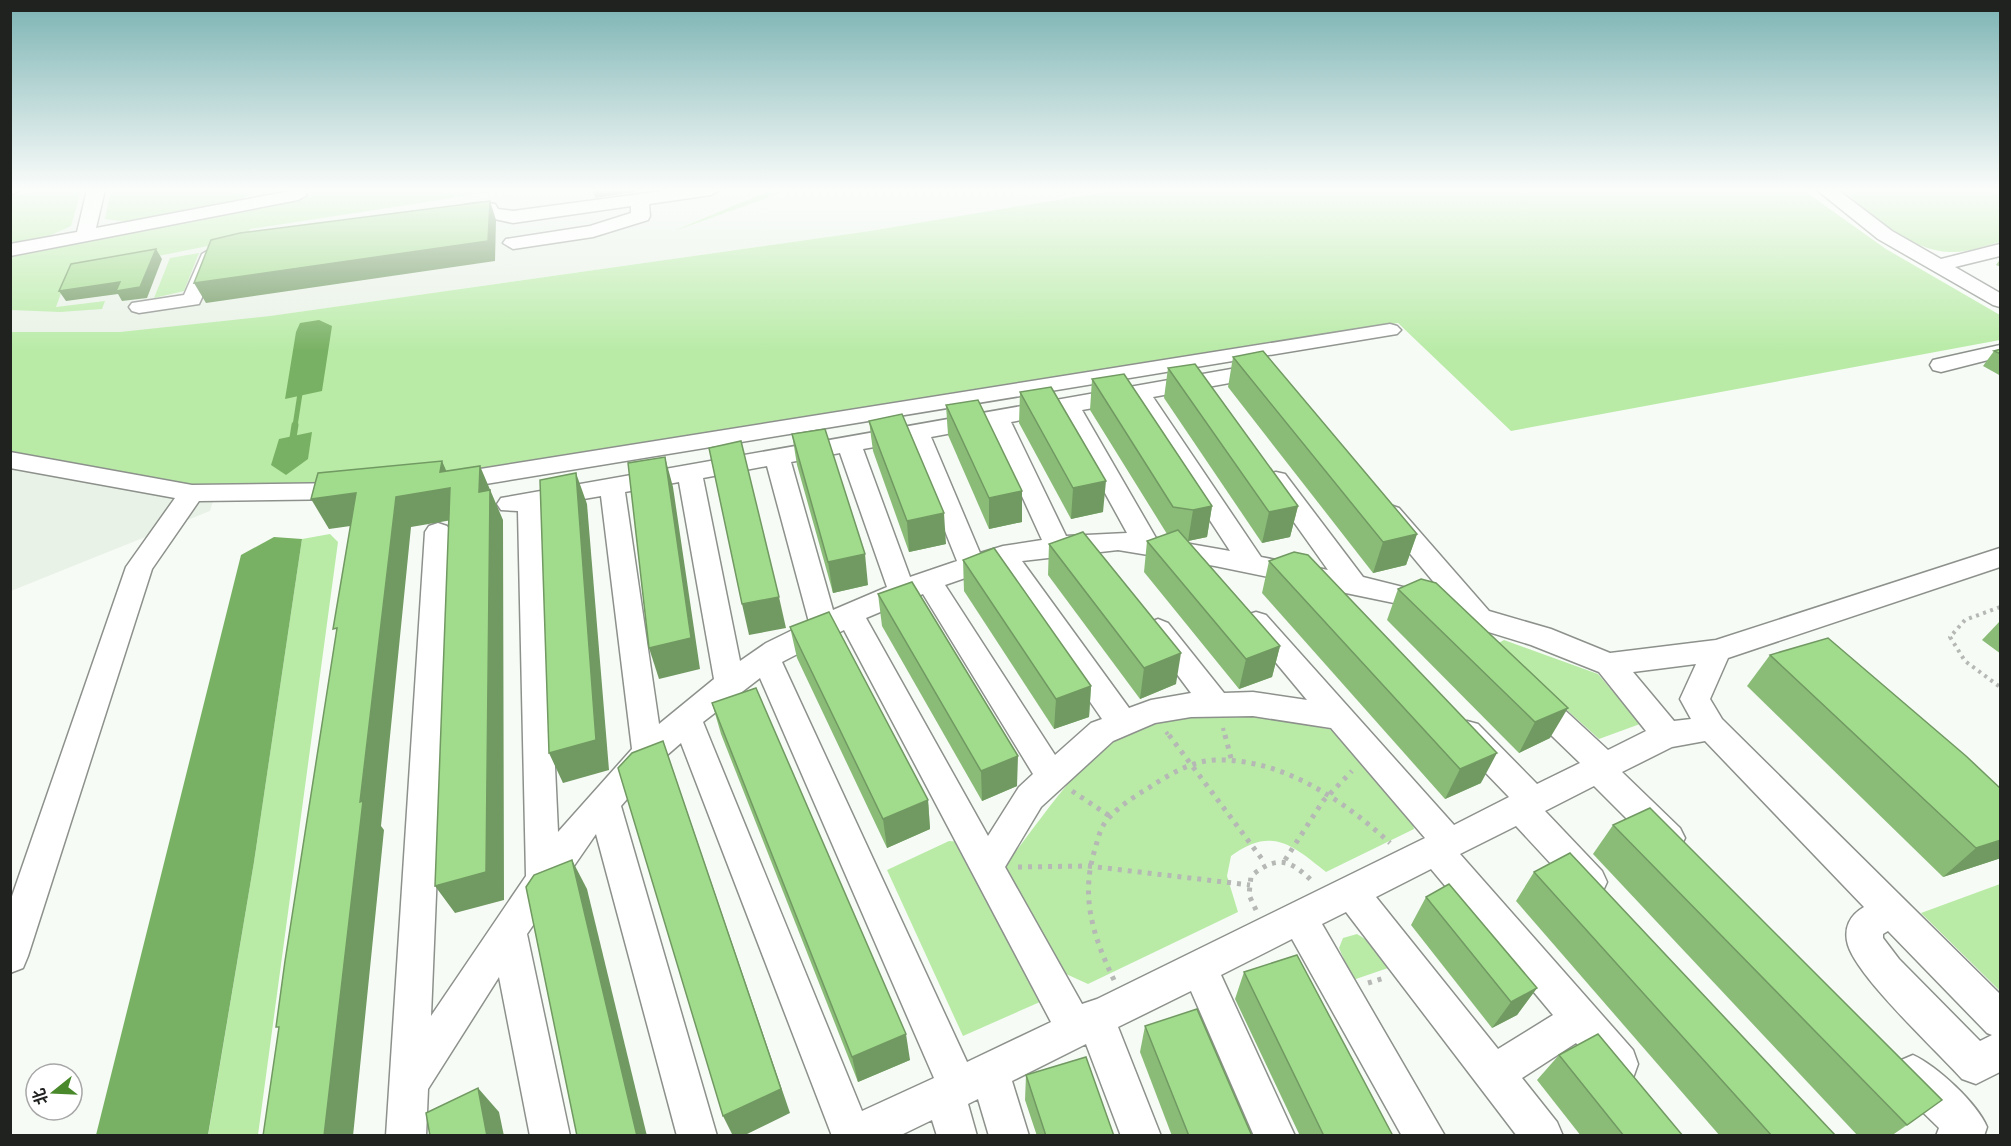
<svg xmlns="http://www.w3.org/2000/svg" width="2011" height="1146" font-family="'DejaVu Sans','Noto Sans SC',sans-serif">
<style>
.built{fill:#e9f2e6}
.green{fill:#b9eba7}
.water{fill:#79b164}
.lines{fill:none;stroke-linecap:round;stroke-linejoin:round}
.stream-far1{stroke:#79b164;stroke-width:5}
.stream{stroke:#79b164;stroke-width:7}
.minor-casing{stroke:#8d918c;stroke-width:3}
.path-far1{stroke:#b5b8b4;stroke-width:4;stroke-dasharray:3 4.5;stroke-linecap:butt}
.path{stroke:#b5b8b4;stroke-width:5;stroke-dasharray:4 6;stroke-linecap:butt}
.minor{fill:#fff;fill-rule:evenodd}
.wall{fill:#8abc78}
.shaded-wall{fill:#719962}
.building{fill:#a1db8c;stroke:#719962;stroke-width:1.5}
</style>
<rect width="100%" height="100%" fill="#f7fbf6"/>
<polygon class="built" points="11,190 311,190 311,218 503,190 1116,190 870,231 271,316 210,511 11,591"/>
<g class="green">
<polygon points="43,190 81,191 71,226 42,239 11,245 10,196"/>
<polygon points="111,190 257,190 236,202 128,222 105,219"/>
<polygon points="311,190 504,190 250,229 248,238 68,274 56,307 105,301 102,309 60,312 11,310 10,257 300,200 311,196"/>
<polygon points="771,190 789,190 674,231"/>
<polygon points="1116,190 1803,190 1886,249 2000,315 2000,340 1511,431 1398,323 482,471 332,487 177,484 11,453 10,332 120,332 270,316 870,231"/>
<path d="M1842,190H2000V242C1984,246 1967,253 1950,252C1909,251 1873,214 1842,190Z"/>
<polygon points="199,253 184,291 154,298 170,258"/>
<polygon points="330,534 338,542 258,1135 208,1136 254,862 302,539"/>
<polygon points="1504,640 1598,674 1640,724 1599,739 1495,645"/>
<path d="M1220,715L1270,718L1344,732L1410,812L1414,829L1326,872C1292,845 1272,826 1231,856L1227,876L1238,912L1088,984L1066,974L1054,961L1003,867C1039,825 1086,745 1138,726C1160,718 1196,718 1220,715Z"/>
<polygon points="949,841 963,842 1041,984 1040,1002 963,1036 887,870"/>
<polygon points="2000,884 2000,991 1921,913"/>
<polygon points="1357,934 1370,942 1391,967 1353,980 1339,948 1343,938"/>
</g>
<g class="water">
<polygon points="319,320 332,326 322,391 285,399 296,332 300,323"/>
<polygon points="312,432 308,459 286,475 271,465 279,439"/>
<polygon points="274,537 302,539 254,862 208,1135 96,1135 241,555"/>
</g>
<g class="lines">
<polyline class="stream-far1" points="295,426 301,387"/>
<polyline class="stream" points="292,444 295,425"/>
<g class="minor-casing">
<g id="minor">
<polygon points="10,190 20,190 11,195"/>
<polygon points="87,190 105,190 96,228 295,190 304,191 307,195 298,200 10,256 10,244 77,232"/>
<path d="M670,190H720L711,195L649,204L650,216L648,220L593,237L513,249L503,243L506,239L590,226L631,213V206L513,223L485,217L483,214L462,216L453,211C460,202 485,202 495,204L498,209L513,211Z"/>
<polygon points="1817,190 1838,190 1892,231 1941,259 2000,244 2000,256 1955,267 2000,293 2000,307 1993,305 1878,239"/>
<polygon points="212,248 222,254 199,304 139,313 132,311 129,307 132,303 184,295 202,254"/>
<polygon points="1390,324 1397,326 1401,330 1397,334 449,490 440,488 437,482 440,476 449,474"/>
<polygon points="2000,345 2000,357 1941,372 1933,370 1930,365 1933,360"/>
<path d="M1265,363L1273,365L1276,370L1273,375L1153,397L1261,557L1328,570L1264,480L1267,474L1276,472L1285,474L1363,577L1447,598L1377,514L1381,508L1390,505L1399,508L1489,611L1551,629L1610,653L1716,640L2000,548V567L1728,658L1710,699L1722,719L2000,994V1072L1976,1084L1962,1079C1936,1050 1858,978 1848,945C1843,928 1850,915 1864,907L1705,741L1672,747L1622,772L1680,828L1685,838L1680,848L1668,853L1656,848L1594,786L1545,811L1602,871L1607,882L1602,893L1590,898L1578,893L1516,826L1460,854L1633,1050L1638,1064L1633,1078L1619,1083L1605,1078L1576,1043L1522,1078L1557,1122L1563,1136H1517L1346,912L1322,924L1445,1136H1402L1292,939L1221,975L1295,1136H1254L1191,991L1118,1027L1161,1136H1121L1086,1044L1012,1081L1029,1136H989L978,1099L968,1104L977,1136H937L932,1120L899,1136H832L681,743L659,762L621,806L717,1136H677L596,834L527,934L570,1136H530L499,977L428,1089L426,1136H386L425,532L429,526L438,523L447,526L451,532L431,1016L526,876L518,511L501,510L497,504L501,498ZM1132,401L1230,551L1156,538L1082,410ZM1061,413L1127,533L1066,536L1011,422ZM990,426L1042,540L1003,546L980,553L931,437ZM909,441L957,561L910,577L863,449ZM840,453L887,587L833,610L791,462ZM767,466L809,622L766,643L740,661L703,478ZM679,482L714,679L659,724L625,492ZM601,496L632,749L558,832L543,506ZM1118,550L1215,566L1394,603L1531,645L1599,672L1646,731L1608,750L1544,691L1533,687L1522,691L1518,699L1522,707L1580,763L1537,784L1478,724L1467,721L1456,724L1452,733L1456,742L1509,797L1454,825L1266,615L1256,612L1246,615L1242,622L1307,700L1253,692L1224,693L1168,623L1158,619L1148,623L1144,630L1191,693L1151,700L1129,708L1022,561ZM997,567L1102,719L1091,723L1055,755L945,585ZM923,594L1033,774L1019,787L988,836L866,618ZM844,630L1051,1022L967,1062L782,662ZM1696,664L1680,699L1691,719L1674,721L1633,672ZM760,678L934,1078L862,1111L703,722ZM1253,716L1331,728L1425,838L1097,999L1082,1004L1005,867L1041,807L1113,741L1155,723L1191,717ZM1431,869L1553,1015L1498,1049L1376,897ZM1888,931L1987,1033L1992,1035L1980,1041L1899,959L1883,938V934Z"/>
<polygon points="10,452 192,485 348,483 357,485 361,491 357,497 348,499 199,501 152,569 28,956 23,968 10,973 10,902 126,567 175,498 10,468"/>
<path d="M1913,1055C1937,1066 1977,1103 1987,1127L1984,1136H1936L1939,1128L1899,1089L1893,1075L1899,1061Z"/>
</g>
</g>
<g class="path-far1">
<polyline points="2000,607 1965,620 1950,637 1965,661 2000,687"/>
<polyline points="1223,728 1225,737"/>
<polyline points="1166,732 1170,737"/>
</g>
<g class="path">
<polyline points="1169,735 1265,863"/>
<polyline points="1225,735 1232,762"/>
<polyline points="1072,791 1111,817"/>
<polyline points="1285,860 1323,801 1352,771"/>
<polyline points="1018,867 1088,866 1250,885"/>
<path d="M1256,910L1249,895L1251,876C1278,854 1291,860 1314,883"/>
<path d="M1114,980C1093,936 1080,897 1095,849C1098,839 1100,828 1107,820C1119,806 1135,796 1150,787C1170,774 1193,760 1217,760C1283,759 1343,800 1390,843"/>
<polyline points="1368,983 1384,978"/>
</g>
<use href="#minor" class="minor"/>
</g>
<g class="wall">
<polygon points="2001,258 2001,267 1996,265"/>
<polygon points="2001,349 2001,376 1983,366 1994,351"/>
<polygon points="1233,357 1417,534 1406,565 1373,573 1228,387"/>
<polygon points="1168,368 1298,506 1290,537 1262,543 1164,398"/>
<polygon points="1092,379 1212,506 1207,537 1188,541 1280,646 1272,677 1239,689 1144,572 1147,541 1167,534 1090,410"/>
<polygon points="1020,392 1103,512 1071,519 1019,423"/>
<polygon points="946,405 1022,491 1022,522 989,529 948,435"/>
<polygon points="869,421 946,544 909,552 873,451"/>
<polygon points="792,434 868,585 833,593 797,465"/>
<polygon points="1049,544 1176,684 1140,699 1048,575"/>
<polygon points="963,560 1091,686 1089,717 1054,729 964,591"/>
<polygon points="1269,561 1481,783 1445,799 1262,593"/>
<polygon points="1421,579 1550,738 1519,753 1387,620 1398,589"/>
<polygon points="878,594 1017,786 982,801 882,626"/>
<polygon points="2001,620 2001,654 1982,640"/>
<polygon points="790,627 928,800 930,829 887,848 797,658"/>
<polygon points="1770,655 2001,858 1943,877 1747,686"/>
<polygon points="712,703 910,1060 858,1082 721,734"/>
<polygon points="1613,825 1907,1125 1891,1136 1858,1136 1593,854"/>
<polygon points="1534,872 1836,1136 1720,1136 1516,901"/>
<polygon points="1426,897 1537,988 1517,1015 1492,1028 1411,925"/>
<polygon points="1244,972 1393,1136 1300,1136 1235,999"/>
<polygon points="1145,1026 1252,1136 1172,1136 1140,1052"/>
<polygon points="1559,1055 1683,1136 1581,1136 1537,1080"/>
<polygon points="1026,1075 1114,1136 1037,1136 1025,1100"/>
</g>
<g class="shaded-wall">
<polygon points="593,190 635,190 636,192 595,198"/>
<polygon points="490,201 496,220 495,261 206,303 194,283"/>
<polygon points="156,249 162,259 147,298 122,301 118,294 66,301 59,291 120,282"/>
<polygon points="665,457 673,487 700,669 659,679 649,648"/>
<polygon points="442,461 455,491 464,518 411,527 381,826 384,830 353,1136 324,1136 360,802 396,497 440,472"/>
<polygon points="480,466 503,520 504,900 455,913 435,886 479,492"/>
<polygon points="576,473 587,504 609,770 563,783 549,753"/>
<polygon points="1106,481 1103,512 1071,519 1073,488"/>
<polygon points="1022,491 1022,522 989,529 989,498"/>
<polygon points="356,493 372,523 329,529 311,499"/>
<polygon points="1212,506 1207,537 1188,541 1193,510"/>
<polygon points="1298,506 1290,537 1262,543 1269,512"/>
<polygon points="944,513 946,544 909,552 907,521"/>
<polygon points="1417,534 1406,565 1373,573 1383,542"/>
<polygon points="865,554 868,585 833,593 828,562"/>
<polygon points="779,597 786,628 749,635 742,604"/>
<polygon points="1280,646 1272,677 1239,689 1246,659"/>
<polygon points="1181,653 1176,684 1140,699 1144,668"/>
<polygon points="1091,686 1089,717 1054,729 1056,699"/>
<polygon points="1568,708 1550,738 1519,753 1535,722"/>
<polygon points="663,741 790,1113 743,1136 733,1136 723,1116"/>
<polygon points="1497,753 1481,783 1445,799 1460,769"/>
<polygon points="1018,756 1017,786 982,801 981,771"/>
<polygon points="928,800 930,829 887,848 883,819"/>
<polygon points="2001,840 2001,858 1943,877 1976,848"/>
<polygon points="572,860 587,889 647,1136 637,1136"/>
<polygon points="1537,988 1517,1015 1492,1028 1511,1002"/>
<polygon points="906,1034 910,1060 858,1082 852,1057"/>
<polygon points="478,1088 499,1112 504,1136 487,1136"/>
</g>
<g class="building">
<polygon points="490,201 488,241 194,283 211,240 240,233"/>
<polygon points="156,249 140,287 116,291 120,282 59,291 71,264"/>
<polygon points="2001,349 2001,354 1994,351"/>
<polygon points="1263,351 1417,534 1383,542 1233,357"/>
<polygon points="1195,364 1298,506 1269,512 1168,368"/>
<polygon points="1124,374 1212,506 1193,510 1173,507 1092,379"/>
<polygon points="1051,387 1106,481 1073,488 1020,392"/>
<polygon points="978,400 1022,491 989,498 946,405"/>
<polygon points="902,414 944,513 907,521 869,421"/>
<polygon points="825,429 865,554 828,562 792,434"/>
<polygon points="741,441 779,597 742,604 709,448"/>
<polygon points="665,457 691,638 649,648 628,463"/>
<polygon points="442,461 440,472 480,466 479,492 490,490 486,872 435,886 450,488 396,497 360,802 363,801 324,1136 263,1136 279,1027 276,1027 285,961 337,628 333,629 356,493 311,499 316,480 318,473"/>
<polygon points="576,473 596,740 549,753 540,480"/>
<polygon points="1178,530 1280,646 1246,659 1147,541"/>
<polygon points="1083,532 1181,653 1144,668 1049,544"/>
<polygon points="994,548 1091,686 1056,699 963,560"/>
<polygon points="1294,552 1308,555 1497,753 1460,769 1269,561"/>
<polygon points="1421,579 1436,583 1568,708 1535,722 1398,589"/>
<polygon points="912,582 1018,756 981,771 878,594"/>
<polygon points="829,612 928,800 883,819 790,627"/>
<polygon points="1828,638 1966,756 2001,789 2001,840 1976,848 1770,655"/>
<polygon points="756,688 906,1034 852,1057 712,703"/>
<polygon points="663,741 781,1089 723,1116 618,768 632,753"/>
<polygon points="1650,808 1942,1100 1907,1125 1613,825"/>
<polygon points="1570,853 1836,1136 1772,1136 1534,872"/>
<polygon points="572,860 637,1136 577,1136 526,887 534,875"/>
<polygon points="1449,884 1537,988 1511,1002 1426,897"/>
<polygon points="1297,955 1393,1136 1324,1136 1244,972"/>
<polygon points="1197,1009 1252,1136 1189,1136 1145,1026"/>
<polygon points="1598,1034 1683,1136 1624,1136 1559,1055"/>
<polygon points="1086,1057 1114,1136 1046,1136 1026,1075"/>
<polygon points="478,1088 487,1136 430,1136 426,1113"/>
</g>
<linearGradient id="sky" x2="0" y2="1"><stop stop-color="#7bb3b3"/><stop offset="0.54" stop-color="#fbfdfb"/><stop offset="1" stop-color="#fbfdfb" stop-opacity="0"/></linearGradient>
<rect width="2011" height="351" fill="url(#sky)"/>
<rect width="2011" height="1146" fill="none" stroke="#202220" stroke-width="24"/>
<g transform="translate(54 1092) rotate(252)"><circle r="28" fill="#ffffff" stroke="#a6a7a6" stroke-width="1.5"/>
<path d="M0-4.5L10 22L0 15L-10 22Z" fill="#49892b"/>
<text y="-9" font-size="16" font-weight="bold" text-anchor="middle" fill="#202220">北</text>
</g>
</svg>
